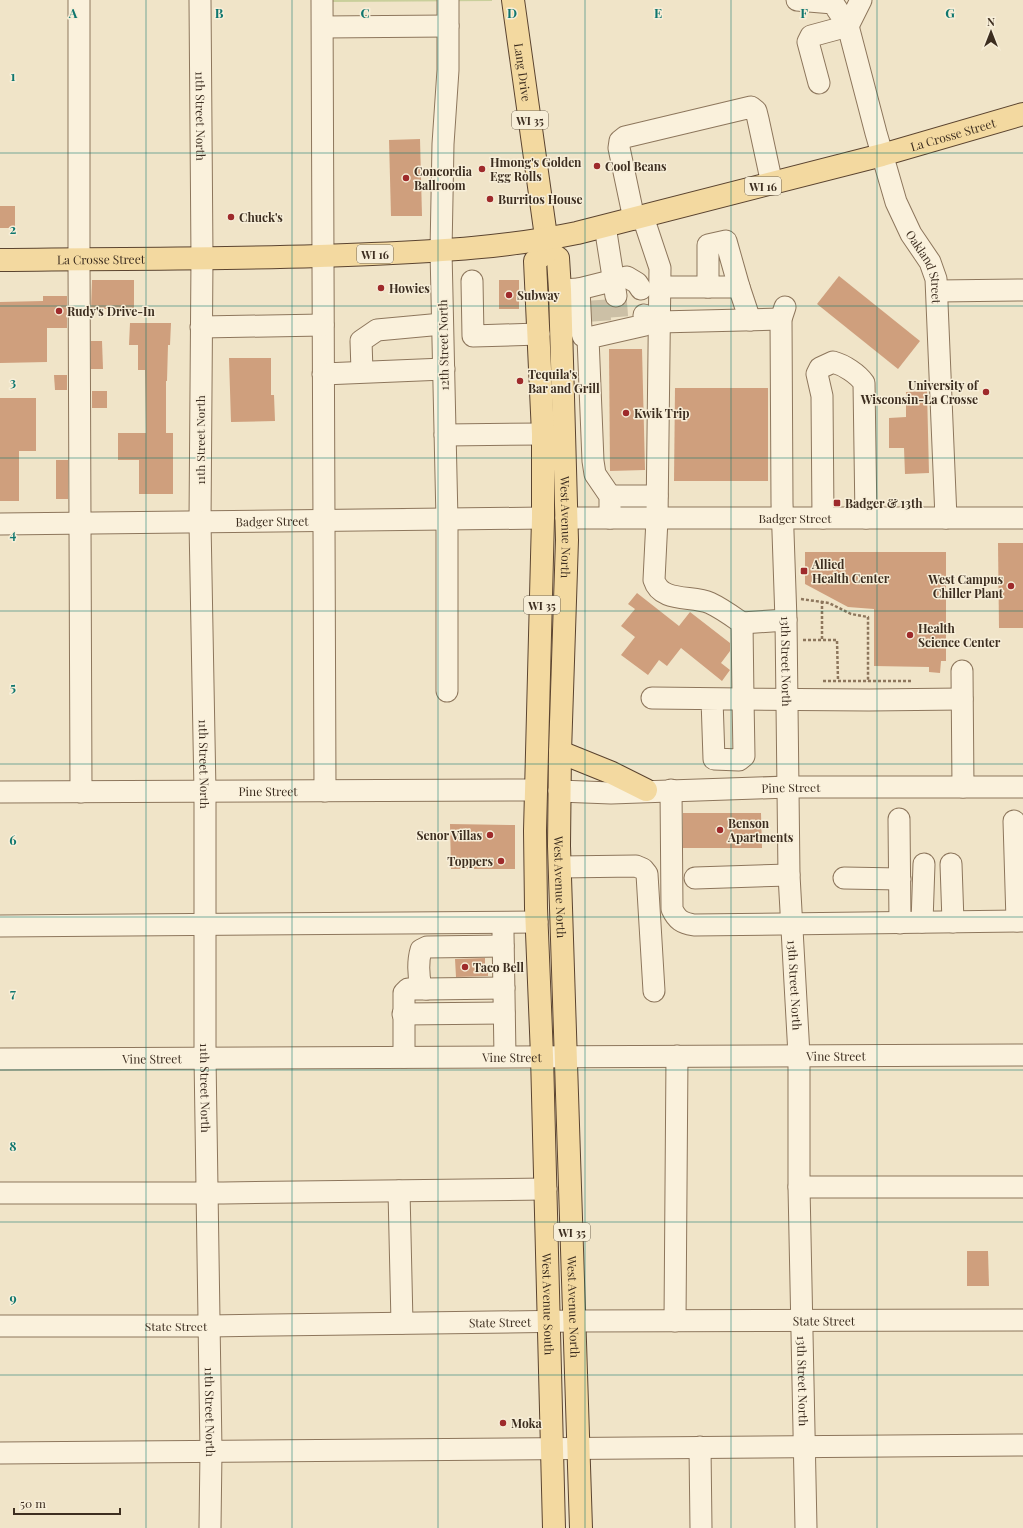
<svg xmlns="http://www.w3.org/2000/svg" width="1023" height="1528" font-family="'Playfair Display',serif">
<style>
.green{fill:#c9cf9b}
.building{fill:#cf9f7d}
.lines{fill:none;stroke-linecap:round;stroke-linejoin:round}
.minor-tunnel{stroke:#ccc0a6;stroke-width:21;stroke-dasharray:21 10;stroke-linecap:butt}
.minor-casing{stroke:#8d765c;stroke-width:23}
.major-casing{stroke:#5b4430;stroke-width:24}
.path{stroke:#8d765c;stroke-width:2.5;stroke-dasharray:3 2;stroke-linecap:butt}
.minor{stroke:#faf1dc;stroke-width:21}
.major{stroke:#f3d9a0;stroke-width:22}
.grid{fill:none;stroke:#0f766e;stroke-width:1;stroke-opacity:0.55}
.poi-dot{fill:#9e2a2b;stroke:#f7eed8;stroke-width:1.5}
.labels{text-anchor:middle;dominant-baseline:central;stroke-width:3;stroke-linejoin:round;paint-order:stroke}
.shield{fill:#f7eed8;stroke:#756857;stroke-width:1}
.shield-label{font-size:11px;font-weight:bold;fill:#3d2e20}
.street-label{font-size:12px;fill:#3d2e20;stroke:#f7eed8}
.poi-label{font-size:12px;font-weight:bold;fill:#3d2e20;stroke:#f7eed8;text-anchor:start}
.grid-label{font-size:13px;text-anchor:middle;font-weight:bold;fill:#0f766e;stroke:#f7eed8;stroke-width:3;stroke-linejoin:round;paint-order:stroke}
</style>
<rect width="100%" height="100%" fill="#f0e4c8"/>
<polygon class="green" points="332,0 492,0 492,1 332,2"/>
<g class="building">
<polygon points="420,139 422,216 391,216 389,140"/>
<rect x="0" y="206" width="15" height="22"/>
<polygon points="839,276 920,341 898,369 817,304"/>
<polygon points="92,280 134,280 134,309 91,309"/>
<rect x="499" y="280" width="20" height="29"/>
<polygon points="43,296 67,296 67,328 47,328 47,362 0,363 0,302 43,301"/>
<polygon points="130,323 171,323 170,345 168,345 167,381 166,381 166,433 173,433 173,494 139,494 139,460 118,460 118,433 146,433 145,370 138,370 138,345 129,345"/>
<polygon points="91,341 102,341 103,369 91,369"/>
<polygon points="609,349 642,349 645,470 610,471"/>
<polygon points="229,358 271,358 271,395 274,395 275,421 231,422"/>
<polygon points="54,375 67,375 67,390 55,390"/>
<polygon points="675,388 768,388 768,481 674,481"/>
<rect x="92" y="391" width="15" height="17"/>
<polygon points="927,391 929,473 905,474 904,448 889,448 889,418 906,417 906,392"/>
<polygon points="0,398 36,398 36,451 19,451 19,501 0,501"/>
<rect x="56" y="460" width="12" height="39"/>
<polygon points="998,543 1023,543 1023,628 999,628"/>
<polygon points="805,552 946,552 946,661 941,661 940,673 929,672 929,667 874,666 874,609 848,607 805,584"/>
<polygon points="637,593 679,626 690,612 730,643 730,651 721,663 730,670 722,681 681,648 667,666 659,660 648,675 621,655 635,637 621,626 635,609 628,604"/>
<polygon points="683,813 761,813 762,848 683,848"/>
<polygon points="450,824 515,825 515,869 451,869"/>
<polygon points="485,958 485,968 488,968 488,976 456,977 455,959"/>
<polygon points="967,1251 988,1251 989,1286 967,1286"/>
</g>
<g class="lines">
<g class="minor-tunnel">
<polyline points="616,296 618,322"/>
<polyline points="599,300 601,326"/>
</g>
<g class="minor-casing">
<g id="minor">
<polyline points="79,0 79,259 81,792"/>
<path id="s1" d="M200,0L202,258L200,522L205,792V1057L211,1451L210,1528"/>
<polyline points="322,0 325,791"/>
<path id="s2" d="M797,0L833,3L848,26L876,133L896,202L911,234L930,262L936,279L946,518"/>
<polyline points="323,27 448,26"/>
<polyline points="819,83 808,42 811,36 848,26 861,0"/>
<path d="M643,217L660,268L657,519L654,580C661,603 692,595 710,603C721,608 732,616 742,623L743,699L869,700L962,699"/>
<polyline points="634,219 619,148 620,141 625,137 751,107 756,111 758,119 772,184"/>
<polyline points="605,226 616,296"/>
<polyline points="472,281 473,336 539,334"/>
<polyline points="660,287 739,287 750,320"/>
<polyline points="708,287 708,245 726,241 739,287"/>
<polyline points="579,289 627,277 637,283 641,289"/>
<polyline points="560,290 579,289 581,330 583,336 588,338"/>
<polyline points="938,291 1023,290"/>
<path id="s3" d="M785,307L781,319L782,503L786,620L789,875L799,1055V1187L806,1528"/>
<polyline points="659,322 781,319"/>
<polyline points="201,327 323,325"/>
<polyline points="362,371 361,341 377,330 442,324"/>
<polyline points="323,374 444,369"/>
<polyline points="445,435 543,434"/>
<polyline points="610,496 657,496"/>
<path id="s4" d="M566,518H1023"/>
<polyline points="610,518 610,496 595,474 593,461 588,338 645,325 644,315"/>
<path d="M823,518L822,396L817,374L820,368L833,362C844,365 858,374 864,383L866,518"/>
<path id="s5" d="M0,524L543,518"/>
<polyline points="742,623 786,620"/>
<polyline points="962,671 963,787"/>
<polyline points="447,691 447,520 441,251 443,144 448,70 448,0"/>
<polyline points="652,698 743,699 744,756 739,760 714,759 712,699"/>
<path d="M671,790L672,909C677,920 682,923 694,925L1023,921"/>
<path id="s6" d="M559,791L611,793L788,787H1023"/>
<path id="s7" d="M0,792L536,790"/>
<polyline points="899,819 900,923"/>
<polyline points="1014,821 1017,921"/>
<polyline points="951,864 953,922"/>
<polyline points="560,867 636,866 643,869 647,874 654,991"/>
<polyline points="695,878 789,875"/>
<polyline points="844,878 900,879"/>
<polyline points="922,922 924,864"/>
<polyline points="0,926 537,922"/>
<polyline points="503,933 505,1056"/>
<path d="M503,946L427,947L421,950C418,960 418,975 421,986L426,989L504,988"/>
<polyline points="403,1014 504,1013"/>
<polyline points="404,1057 404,993 408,989 426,989"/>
<path id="s8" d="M0,1059L1023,1055"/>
<polyline points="799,1187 1023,1187"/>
<polyline points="399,1191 402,1323"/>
<polyline points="0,1193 223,1193 546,1189"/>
<polyline points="675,1321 677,1056"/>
<path id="s9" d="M0,1326H208L574,1321L1023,1320"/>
<polyline points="700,1447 701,1528"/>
<polyline points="0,1453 1023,1445"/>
</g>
</g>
<g class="major-casing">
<g id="major">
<path id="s10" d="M513,0L548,251L558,258L560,290L567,540L560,752L559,846L581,1528"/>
<path id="s11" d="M548,251L535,261L543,434V518L535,831L536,908L542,1056L554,1528"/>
<path id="s12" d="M0,260C124,258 248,260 372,254C441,251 509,247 577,233L882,155L1023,114"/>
<polyline points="560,752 612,773 646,790"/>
</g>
</g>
<g class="path">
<polyline points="801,599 829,603 851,614 868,617 868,682"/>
<polyline points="822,601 822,640"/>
<polyline points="803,640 837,640 838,680"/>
<polyline points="823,681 912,681"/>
</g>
<use href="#minor" class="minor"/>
<use href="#major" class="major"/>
</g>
<path class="grid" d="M146,0V1528M292,0V1528M438,0V1528M585,0V1528M731,0V1528M877,0V1528M0,153H1023M0,306H1023M0,458H1023M0,611H1023M0,764H1023M0,917H1023M0,1070H1023M0,1222H1023M0,1375H1023"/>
<g class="poi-dot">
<circle cx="597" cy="166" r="4"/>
<circle cx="482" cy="169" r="4"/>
<circle cx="406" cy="178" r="4"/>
<circle cx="490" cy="199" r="4"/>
<circle cx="231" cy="217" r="4"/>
<circle cx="381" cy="288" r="4"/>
<circle cx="509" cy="295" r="4"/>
<circle cx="59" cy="311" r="4"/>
<circle cx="520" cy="381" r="4"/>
<circle cx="986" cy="392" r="4"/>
<circle cx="626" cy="413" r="4"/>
<rect x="833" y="499" width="8" height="8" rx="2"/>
<rect x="800" y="567" width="8" height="8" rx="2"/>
<circle cx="1011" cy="586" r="4"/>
<circle cx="910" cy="635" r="4"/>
<circle cx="720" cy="830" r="4"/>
<circle cx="490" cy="835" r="4"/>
<circle cx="501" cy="861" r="4"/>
<circle cx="465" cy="967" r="4"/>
<circle cx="503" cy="1423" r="4"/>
</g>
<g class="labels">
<g class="shield">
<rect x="512" y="111" width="36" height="18" rx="3"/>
<rect x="745" y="177" width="36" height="18" rx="3"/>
<rect x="357" y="245" width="36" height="18" rx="3"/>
<rect x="524" y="596" width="36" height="18" rx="3"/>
<rect x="554" y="1223" width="36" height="18" rx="3"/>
</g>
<g class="shield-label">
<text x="530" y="120">WI 35</text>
<text x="763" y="186">WI 16</text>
<text x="375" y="254">WI 16</text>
<text x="542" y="605">WI 35</text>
<text x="572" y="1232">WI 35</text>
</g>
<g class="street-label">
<text stroke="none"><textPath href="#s10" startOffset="73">Lang Drive</textPath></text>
<text stroke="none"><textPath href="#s1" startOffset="116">11th Street North</textPath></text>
<text stroke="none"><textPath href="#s12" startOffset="967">La Crosse Street</textPath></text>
<text stroke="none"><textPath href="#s12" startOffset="101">La Crosse Street</textPath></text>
<text stroke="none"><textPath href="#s2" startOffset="318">Oakland Street</textPath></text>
<text transform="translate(443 345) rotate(-91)">12th Street North</text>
<text transform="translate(200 440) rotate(-90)">11th Street North</text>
<text stroke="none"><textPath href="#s4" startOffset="229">Badger Street</textPath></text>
<text stroke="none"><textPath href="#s5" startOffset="272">Badger Street</textPath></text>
<text stroke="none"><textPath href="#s10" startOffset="535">West Avenue North</textPath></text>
<text stroke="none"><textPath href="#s3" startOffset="355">13th Street North</textPath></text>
<text stroke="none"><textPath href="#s1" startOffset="764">11th Street North</textPath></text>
<text stroke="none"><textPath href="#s6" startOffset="232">Pine Street</textPath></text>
<text stroke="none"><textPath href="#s7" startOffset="268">Pine Street</textPath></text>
<text stroke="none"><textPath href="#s10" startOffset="895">West Avenue North</textPath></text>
<text stroke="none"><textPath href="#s3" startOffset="679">13th Street North</textPath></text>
<text stroke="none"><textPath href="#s8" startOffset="836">Vine Street</textPath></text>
<text stroke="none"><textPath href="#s8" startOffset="512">Vine Street</textPath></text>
<text stroke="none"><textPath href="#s8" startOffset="152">Vine Street</textPath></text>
<text stroke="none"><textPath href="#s1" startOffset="1088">11th Street North</textPath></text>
<text stroke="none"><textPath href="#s11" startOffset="1060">West Avenue South</textPath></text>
<text stroke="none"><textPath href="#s10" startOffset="1315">West Avenue North</textPath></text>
<text stroke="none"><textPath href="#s9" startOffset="824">State Street</textPath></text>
<text stroke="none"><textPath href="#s9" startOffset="500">State Street</textPath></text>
<text stroke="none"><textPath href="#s9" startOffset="176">State Street</textPath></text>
<text stroke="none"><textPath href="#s3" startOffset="1075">13th Street North</textPath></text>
<text stroke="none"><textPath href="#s1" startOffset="1412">11th Street North</textPath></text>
</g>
<g class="poi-label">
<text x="490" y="162">Hmong's Golden<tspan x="490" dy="14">Egg Rolls</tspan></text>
<text x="605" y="166">Cool Beans</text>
<text x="414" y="171">Concordia<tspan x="414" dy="14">Ballroom</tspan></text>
<text x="498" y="199">Burritos House</text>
<text x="239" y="217">Chuck's</text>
<text x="389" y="288">Howies</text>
<text x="517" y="295">Subway</text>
<text x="67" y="311">Rudy's Drive-In</text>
<text x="528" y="374">Tequila's<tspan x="528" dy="14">Bar and Grill</tspan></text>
<text x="978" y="385" text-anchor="end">University of<tspan x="978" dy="14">Wisconsin-La Crosse</tspan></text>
<text x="634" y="413">Kwik Trip</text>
<text x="845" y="503">Badger &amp; 13th</text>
<text x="812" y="564">Allied<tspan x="812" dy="14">Health Center</tspan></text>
<text x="1003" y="579" text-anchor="end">West Campus<tspan x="1003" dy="14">Chiller Plant</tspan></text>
<text x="918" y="628">Health<tspan x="918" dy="14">Science Center</tspan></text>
<text x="728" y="823">Benson<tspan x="728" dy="14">Apartments</tspan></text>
<text x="482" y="835" text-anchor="end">Senor Villas</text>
<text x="493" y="861" text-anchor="end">Toppers</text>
<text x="473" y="967">Taco Bell</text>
<text x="511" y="1423">Moka</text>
</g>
</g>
<g class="grid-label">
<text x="73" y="18">A</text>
<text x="219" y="18">B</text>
<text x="365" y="18">C</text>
<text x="512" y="18">D</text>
<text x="658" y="18">E</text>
<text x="804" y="18">F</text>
<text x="950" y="18">G</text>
<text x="13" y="81">1</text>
<text x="13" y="234">2</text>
<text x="13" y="387">3</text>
<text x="13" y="539">4</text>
<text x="13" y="692">5</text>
<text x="13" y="845">6</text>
<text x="13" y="998">7</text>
<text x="13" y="1151">8</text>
<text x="13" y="1303">9</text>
</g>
<g transform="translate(991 32)" stroke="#f7eed8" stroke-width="3" paint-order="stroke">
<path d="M0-3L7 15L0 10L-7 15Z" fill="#3d2e20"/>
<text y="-6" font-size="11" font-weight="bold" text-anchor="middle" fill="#3d2e20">N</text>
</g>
<path d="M14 1508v6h106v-6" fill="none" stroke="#3d2e20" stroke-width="2"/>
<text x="20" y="1508" font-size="12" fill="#3d2e20" stroke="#f7eed8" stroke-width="3" paint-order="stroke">50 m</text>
</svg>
